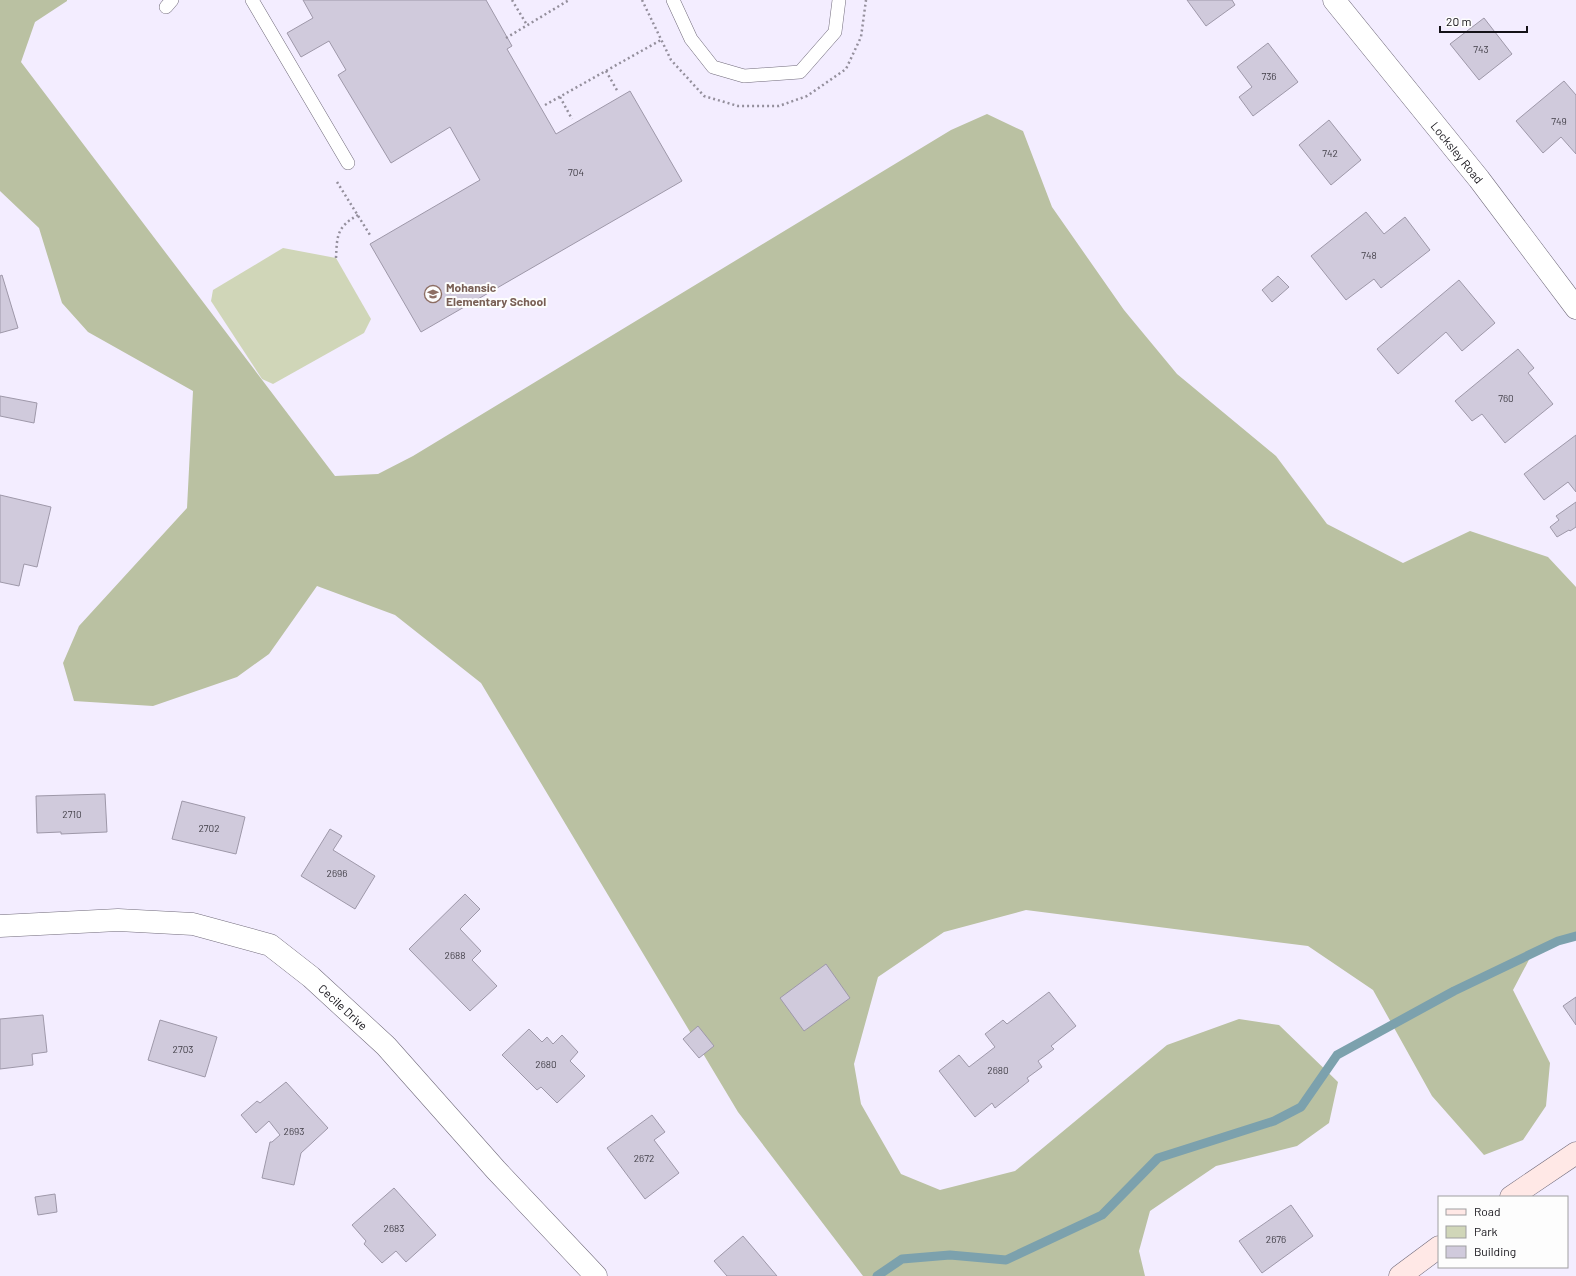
<svg xmlns="http://www.w3.org/2000/svg" width="1576" height="1276" font-family="Barlow,sans-serif">
<style>
.green{fill:#d0d6b8}
.forest{fill:#bac1a2}
.lines{fill:none;stroke-linecap:round;stroke-linejoin:round}
.stream{stroke:#7ca1ad;stroke-width:9}
.building{fill:#d0cadc;stroke:#9e98a9}
.lane-casing{stroke:#716b7b;stroke-width:14}
.street-casing{stroke:#716b7b;stroke-width:23}
.secondary-casing{stroke:#716b7b;stroke-width:23}
.path{stroke:#948f9c;stroke-width:2.5;stroke-dasharray:2 3;stroke-linecap:butt}
.lane{stroke:#fff;stroke-width:13}
.street{stroke:#fff;stroke-width:22}
.secondary{stroke:#ffe8e6;stroke-width:22}
.labels{text-anchor:middle;dominant-baseline:central;stroke-width:4;stroke-linejoin:round;paint-order:stroke}
.number-label{font-size:10px;fill:#434049}
.street-label{font-size:12px;fill:#141218;stroke:#fdfdfd}
.education-label{font-size:12px;font-weight:bold;fill:#785e54;stroke:#fdfdfd;text-anchor:start}
</style>
<rect width="100%" height="100%" fill="#f3edff"/>
<polygon class="green" points="283,248 336,258 371,319 364,333 273,384 262,379 211,301 213,290"/>
<polygon class="forest" points="0,0 67,0 67,1 35,22 21,62 335,476 378,474 413,456 951,130 987,114 1023,131 1052,207 1124,310 1177,374 1276,456 1327,524 1403,563 1470,531 1548,557 1576,587 1576,938 1532,954 1513,990 1550,1063 1546,1106 1523,1140 1484,1155 1432,1096 1373,990 1308,946 1026,910 944,932 878,977 854,1064 861,1104 901,1174 940,1190 1015,1171 1167,1045 1239,1019 1279,1025 1338,1082 1329,1123 1297,1146 1216,1166 1150,1211 1139,1251 1145,1276 863,1276 738,1112 481,683 395,615 317,586 269,654 237,677 153,706 74,701 63,663 79,626 187,508 193,391 88,332 62,303 39,228 0,191"/>
<g class="lines">
<polyline class="stream" points="877,1276 902,1259 950,1255 1006,1260 1102,1215 1158,1158 1274,1121 1301,1107 1337,1055 1454,991 1558,941 1576,936"/>
</g>
<g class="building">
<polygon points="303,0 486,0 512,46 507,49 556,134 630,91 682,181 421,332 370,244 480,180 450,127 391,163 338,75 346,70 329,41 301,57 287,33 313,18"/>
<polygon points="1187,0 1232,0 1235,5 1206,26"/>
<polygon points="1484,18 1512,54 1479,80 1450,44"/>
<polygon points="1268,43 1298,82 1253,116 1239,97 1252,87 1237,67"/>
<polygon points="1564,81 1576,95 1576,154 1561,137 1543,153 1516,121"/>
<polygon points="1329,120 1361,160 1331,185 1299,145"/>
<polygon points="1366,212 1384,234 1405,217 1430,250 1381,288 1374,279 1346,300 1311,256"/>
<polygon points="2,275 18,328 0,333 0,276"/>
<polygon points="1278,276 1289,287 1272,302 1262,290"/>
<polygon points="1459,280 1495,323 1462,351 1446,332 1398,374 1377,349"/>
<polygon points="1518,349 1534,368 1528,373 1553,404 1505,443 1482,414 1472,421 1455,401"/>
<polygon points="0,396 37,403 34,423 0,416"/>
<polygon points="1576,435 1576,492 1568,482 1544,500 1524,474"/>
<polygon points="0,495 51,507 37,567 24,564 19,586 0,582"/>
<polygon points="1576,502 1576,527 1570,531 1569,530 1557,537 1550,527 1559,520 1556,516"/>
<polygon points="105,794 107,832 61,834 61,832 37,833 36,796"/>
<polygon points="182,801 245,817 236,854 172,839"/>
<polygon points="330,829 342,836 333,850 375,876 355,909 301,876"/>
<polygon points="465,894 480,909 460,929 481,951 472,960 497,986 470,1011 409,949"/>
<polygon points="826,964 850,998 804,1031 780,998"/>
<polygon points="1049,992 1076,1026 1051,1046 1054,1049 1038,1061 1042,1067 1027,1078 1029,1081 995,1108 992,1103 975,1117 939,1071 959,1055 969,1067 995,1047 985,1034 1003,1020 1007,1024"/>
<polygon points="1576,997 1576,1025 1563,1006"/>
<polygon points="43,1015 47,1052 32,1054 33,1065 0,1069 0,1019"/>
<polygon points="160,1020 217,1037 205,1077 148,1060"/>
<polygon points="698,1026 714,1046 699,1058 683,1039"/>
<polygon points="529,1029 542,1042 547,1037 553,1044 562,1035 578,1052 570,1061 585,1076 557,1103 541,1087 537,1090 502,1055"/>
<polygon points="286,1082 328,1128 301,1153 294,1185 262,1178 270,1142 272,1142 280,1135 269,1121 256,1133 241,1115 257,1101 260,1103"/>
<polygon points="652,1115 665,1132 654,1140 679,1173 645,1199 607,1148"/>
<polygon points="394,1188 436,1235 406,1262 396,1251 382,1263 364,1244 366,1241 352,1225"/>
<polygon points="55,1194 57,1212 38,1215 35,1197"/>
<polygon points="1291,1205 1313,1236 1262,1273 1239,1241"/>
<polygon points="743,1236 777,1276 727,1276 714,1261"/>
</g>
<g class="lines">
<g class="lane-casing">
<g id="lane">
<polyline points="252,0 348,163"/>
<polyline points="673,0 691,39 713,67 744,76 800,72 835,32 839,0"/>
<polyline points="166,7 172,0"/>
</g>
</g>
<g class="street-casing">
<g id="street">
<path id="s1" d="M1334,0L1479,179L1576,308"/>
<path id="s2" d="M0,926L118,920L193,924L270,945L311,977L386,1046L496,1170L596,1276"/>
</g>
</g>
<g class="secondary-casing">
<g id="secondary">
<polyline points="1511,1197 1576,1153"/>
<polyline points="1400,1276 1439,1247"/>
</g>
</g>
<g class="path">
<polyline points="512,0 527,25"/>
<polyline points="642,0 671,60 704,96 738,106 779,106 807,96 846,69 861,37 866,0"/>
<polyline points="506,38 569,0"/>
<polyline points="606,71 618,92"/>
<polyline points="560,97 572,119"/>
<polyline points="545,105 661,40"/>
<polyline points="337,182 370,235"/>
<path d="M336,258C337,235 337,227 358,215"/>
</g>
<use href="#lane" class="lane"/>
<use href="#street" class="street"/>
<use href="#secondary" class="secondary"/>
</g>
<defs>
<g id="school-ring" transform="scale(0.9)"><circle r="9.5" fill="#fdfdfd" stroke="#8d6e63" stroke-width="1.5"/><path d="M0-5L7-2L0 1L-7-2ZM-4 1L0 2.5L4 1V4Q0 6-4 4Z" fill="#8d6e63"/></g>
</defs>
<g fill-rule="evenodd">
<use href="#school-ring" x="433" y="294"/>
</g>
<g class="labels">
<g class="number-label">
<text x="1481" y="49">743</text>
<text x="1269" y="76">736</text>
<text x="1559" y="121">749</text>
<text x="1330" y="153">742</text>
<text x="576" y="172">704</text>
<text x="1369" y="255">748</text>
<text x="1506" y="398">760</text>
<text x="72" y="814">2710</text>
<text x="209" y="828">2702</text>
<text x="337" y="873">2696</text>
<text x="455" y="955">2688</text>
<text x="183" y="1049">2703</text>
<text x="546" y="1064">2680</text>
<text x="998" y="1070">2680</text>
<text x="294" y="1131">2693</text>
<text x="644" y="1158">2672</text>
<text x="394" y="1228">2683</text>
<text x="1276" y="1239">2676</text>
</g>
<g class="street-label">
<text stroke="none"><textPath href="#s1" startOffset="196">Locksley Road</textPath></text>
<text stroke="none"><textPath href="#s2" startOffset="369">Cecile Drive</textPath></text>
</g>
<g class="education-label">
<text x="446" y="287">Mohansic<tspan x="446" dy="14">Elementary School</tspan></text>
</g>
</g>
<rect x="1438" y="1196" width="130" height="72" fill="#fdfdfd" stroke="#a09fa1"/>
<rect x="1446" y="1209" width="20" height="6" fill="#ffe8e6" stroke="#a09fa1"/>
<text x="1474" y="1216" font-size="12" fill="#141218">Road</text>
<rect x="1446" y="1226" width="20" height="12" fill="#d0d6b8" stroke="#a09fa1"/>
<text x="1474" y="1236" font-size="12" fill="#141218">Park</text>
<rect x="1446" y="1246" width="20" height="12" fill="#d0cadc" stroke="#a09fa1"/>
<text x="1474" y="1256" font-size="12" fill="#141218">Building</text>
<path d="M1440 26v6h87v-6" fill="none" stroke="#141218" stroke-width="2"/>
<text x="1446" y="26" font-size="12" fill="#141218" stroke="#fdfdfd" stroke-width="3" paint-order="stroke">20 m</text>
</svg>
